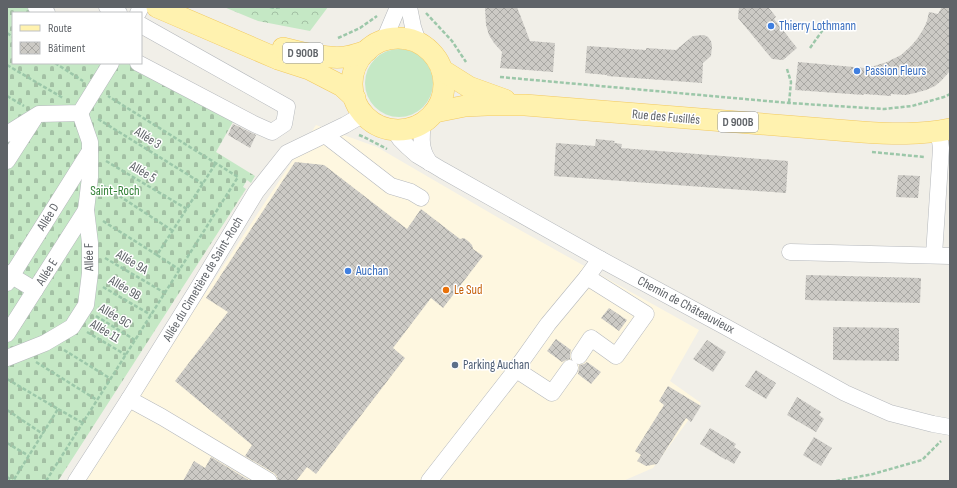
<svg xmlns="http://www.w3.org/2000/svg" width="957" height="488" font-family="'Sofia Sans Condensed',sans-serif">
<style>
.commercial{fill:#fef7e0}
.green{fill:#c5e8c5}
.cemetery{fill:url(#cemetery-stones)}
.park{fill:url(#park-crowns)}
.building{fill:url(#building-cross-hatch)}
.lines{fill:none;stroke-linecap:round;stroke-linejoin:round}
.minor-casing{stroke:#b5b8bc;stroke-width:17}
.major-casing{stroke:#f2c960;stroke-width:22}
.path{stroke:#9cc7a9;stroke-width:2.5;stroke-dasharray:4 2;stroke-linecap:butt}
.minor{stroke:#fff;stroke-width:16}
.major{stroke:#fff2af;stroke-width:21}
.shop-dot{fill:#3f7fe0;stroke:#fff;stroke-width:1.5}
.food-dot{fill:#e8710a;stroke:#fff;stroke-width:1.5}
.service-dot{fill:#5c6f8a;stroke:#fff;stroke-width:1.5}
.labels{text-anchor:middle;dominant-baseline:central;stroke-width:3;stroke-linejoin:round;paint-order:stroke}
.shield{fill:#fff;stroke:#8f9295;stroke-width:1}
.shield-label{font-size:12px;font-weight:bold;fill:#5f6368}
.shop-label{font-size:13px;fill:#366cbe;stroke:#fff;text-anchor:start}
.street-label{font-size:13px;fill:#5f6368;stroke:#fff}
.park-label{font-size:13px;fill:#348238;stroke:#fff}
.food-label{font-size:13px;fill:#c56008;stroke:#fff;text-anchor:start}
.service-label{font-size:13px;fill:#4e5e75;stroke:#fff;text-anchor:start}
</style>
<defs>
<pattern id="cemetery-stones" width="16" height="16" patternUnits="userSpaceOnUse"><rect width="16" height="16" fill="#c5e8c5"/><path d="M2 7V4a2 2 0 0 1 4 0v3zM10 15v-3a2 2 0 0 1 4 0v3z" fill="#a3c0a4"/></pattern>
<pattern id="park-crowns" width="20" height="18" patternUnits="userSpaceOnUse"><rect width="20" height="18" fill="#c5e8c5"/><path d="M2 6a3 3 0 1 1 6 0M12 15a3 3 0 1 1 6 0" fill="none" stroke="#a3c0a4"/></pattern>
<pattern id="building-cross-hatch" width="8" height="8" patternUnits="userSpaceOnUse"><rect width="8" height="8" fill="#cccac5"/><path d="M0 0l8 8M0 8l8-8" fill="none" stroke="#a9a8a4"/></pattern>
</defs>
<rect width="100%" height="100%" fill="#f1efe8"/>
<polygon class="commercial" points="316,125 377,147 511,225 699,330 670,381 701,403 653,468 623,481 85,481 123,418"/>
<circle class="green" cx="399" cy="83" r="34"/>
<polygon class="cemetery" points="7,7 25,7 36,13 13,13 13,63 128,63 234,120 216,152 255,176 251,183 247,180 243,187 246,189 58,481 7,481"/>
<polygon class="park" points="224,7 328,7 310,31 258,21"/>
<g class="building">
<polygon points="485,7 517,7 530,41 555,43 553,72 500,68 502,52 494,43 489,35 486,25"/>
<polygon points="739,7 768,7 776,17 774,19 797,48 783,60 772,59 738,18"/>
<polygon points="942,7 950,7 950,71 941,81 935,86 926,90 915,93 906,95 891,94 891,96 864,94 864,95 795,90 798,62 865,68 866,66 874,66 887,62 901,55 911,46 917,39 924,28 927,21 929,12 938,14"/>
<polygon points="704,35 708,37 711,41 712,46 711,56 703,63 702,83 607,76 607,75 585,73 587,46 646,50 646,48 676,50 693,36"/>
<polygon points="233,124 256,135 250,148 228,135"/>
<polygon points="596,139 615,141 614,143 622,144 621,148 788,161 786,193 554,176 556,143 595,146"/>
<polygon points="295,162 324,165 407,229 421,209 460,239 464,238 468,241 472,245 473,249 483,256 443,308 431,298 393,348 405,358 316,474 307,467 296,481 278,481 277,476 274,473 245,456 252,445 175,381 228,312 206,298"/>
<polygon points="898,175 920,176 918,198 896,197"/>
<polygon points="806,275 921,278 920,303 805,300"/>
<polygon points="609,308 627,320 619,331 601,318"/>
<polygon points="833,327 899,328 899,361 833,360"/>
<polygon points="556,339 571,350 570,355 570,359 566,360 562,362 547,351"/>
<polygon points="707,340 726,352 713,372 693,359"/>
<polygon points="587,362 601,372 591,384 578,374 579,369 579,365 584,364"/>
<polygon points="756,370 776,383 766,399 745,386"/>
<polygon points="668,386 701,406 691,422 686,418 657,464 646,466 637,461 641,455 635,451 664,405 659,401"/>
<polygon points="797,397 821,412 819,415 824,419 816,432 787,415"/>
<polygon points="710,428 736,444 734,447 741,452 734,464 726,459 726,460 700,444"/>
<polygon points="814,437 832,448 821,466 803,455"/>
<polygon points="211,457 250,481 183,481 194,461 205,468"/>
</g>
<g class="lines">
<g class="minor-casing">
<g id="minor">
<polyline points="36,7 47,13"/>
<polyline points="107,7 119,13"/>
<polyline points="409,7 413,27 418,42"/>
<polyline points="138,13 141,7"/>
<polyline points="384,40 398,7"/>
<polyline points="138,63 254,124 272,132 284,124 287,107 141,25"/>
<path d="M423,123C422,132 420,143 424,152C425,156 428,160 430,163"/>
<polyline points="394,130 400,139 408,147 417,155 442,170 600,259 724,326 845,393 890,413 933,424 950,427"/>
<polyline points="7,134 39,114 80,113 111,63"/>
<polyline points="325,135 391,186 411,192 421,198"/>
<polyline points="7,161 34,119"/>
<polyline points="790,252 950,256"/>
<polyline points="934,255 941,148 940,141 936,132"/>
<polyline points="7,273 35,290"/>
<polyline points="7,283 90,151"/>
<polyline points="7,334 86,210"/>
<polyline points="579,356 591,338 616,356 646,314 587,277"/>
<polyline points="7,358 45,343 72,327 86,305 90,273 90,243 86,210 90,177 90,142 80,113"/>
<polyline points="515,369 552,393 570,368"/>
<polyline points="129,399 162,417 269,481"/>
<polyline points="76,481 129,399 195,293 256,192 287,153 345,125 364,114"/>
<polyline points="429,481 511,376 548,324 587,277 600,259"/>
</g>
</g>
<g class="major-casing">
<g id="major">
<polyline points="157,7 278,59 309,69 342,86 355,98"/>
<circle cx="398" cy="84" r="46"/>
<path d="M283,48C303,53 325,59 345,57C353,56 360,53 367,51"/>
<polyline points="442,70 469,87 505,100"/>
<path d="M435,112L465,106L487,105H525L862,132C892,134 921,135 950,129"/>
</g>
</g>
<g class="path">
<polyline points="270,7 275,8 281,7"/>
<polyline points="426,13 452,41 466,62"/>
<polyline points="7,33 13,37"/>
<polyline points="338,38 360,28 377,16"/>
<polyline points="810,48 827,24"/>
<polyline points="55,63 83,81"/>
<polyline points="7,65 63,98"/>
<polyline points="787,69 791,82 789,103"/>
<polyline points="500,77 789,103 884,109 912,106 944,97 950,94"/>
<polyline points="7,96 24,106"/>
<polyline points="98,119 203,184"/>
<polyline points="359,135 364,137 387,149"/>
<polyline points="872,152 925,157"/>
<polyline points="106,161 187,209"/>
<polyline points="104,186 173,231"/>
<polyline points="103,221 157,255 216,163"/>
<polyline points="157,255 180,270"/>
<polyline points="105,258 165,293"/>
<polyline points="103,287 151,315"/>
<polyline points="96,316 135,340"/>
<polyline points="87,332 126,355"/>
<polyline points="64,350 111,379"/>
<polyline points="36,362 97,400"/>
<polyline points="7,379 58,409 13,481"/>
<polyline points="58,409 83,423"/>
<polyline points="7,410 43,434"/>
<polyline points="7,443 29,456"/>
<polyline points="7,477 13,481"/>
<polyline points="46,481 238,177 108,96"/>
<polyline points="836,481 873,474 922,460 941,441"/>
</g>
<use href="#minor" class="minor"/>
<use href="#major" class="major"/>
</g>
<g class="shop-dot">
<circle cx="771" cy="26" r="4"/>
<circle cx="857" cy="71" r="4"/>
<circle cx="348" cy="271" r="4"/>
</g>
<circle class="food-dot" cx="446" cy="290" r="4"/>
<circle class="service-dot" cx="455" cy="365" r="4"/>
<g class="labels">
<g class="shield">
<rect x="283" y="43" width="40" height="20" rx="3"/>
<rect x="718" y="112" width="40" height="20" rx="3"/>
</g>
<g class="shield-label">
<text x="303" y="53">D 900B</text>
<text x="738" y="122">D 900B</text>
</g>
<g class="shop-label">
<text x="779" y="26">Thierry Lothmann</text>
<text x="865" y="71">Passion Fleurs</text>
<text x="356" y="271">Auchan</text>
</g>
<g class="street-label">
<text transform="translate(666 117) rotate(5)">Rue des Fusillés</text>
<text transform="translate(148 138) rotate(32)">Allée 3</text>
<text transform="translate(143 172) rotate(31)">Allée 5</text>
<text transform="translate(48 217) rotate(-58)">Allée D</text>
<text transform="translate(89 257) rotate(-91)">Allée F</text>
<text transform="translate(132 262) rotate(31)">Allée 9A</text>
<text transform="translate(47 272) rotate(-58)">Allée E</text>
<text transform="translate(203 279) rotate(-59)">Allée du Cimetière de Saint-Roch</text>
<text transform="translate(125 288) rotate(31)">Allée 9B</text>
<text transform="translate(686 305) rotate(28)">Chemin de Châteauvieux</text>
<text transform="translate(115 316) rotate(31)">Allée 9C</text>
<text transform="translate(105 331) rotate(31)">Allée 11</text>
</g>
<g class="park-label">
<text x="115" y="191">Saint-Roch</text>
</g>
<g class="food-label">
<text x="454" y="290">Le Sud</text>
</g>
<g class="service-label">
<text x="463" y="365">Parking Auchan</text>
</g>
</g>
<rect width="957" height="488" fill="none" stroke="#5f6368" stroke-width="16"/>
<rect x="12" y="12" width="130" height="52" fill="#ffffff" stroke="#bfc1c3"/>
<rect x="20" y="25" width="20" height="6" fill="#fff2af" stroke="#bfc1c3"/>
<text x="48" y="32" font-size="12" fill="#5f6368">Route</text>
<rect x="20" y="42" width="20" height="12" fill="url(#building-cross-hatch)" stroke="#bfc1c3"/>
<text x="48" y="52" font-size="12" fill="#5f6368">Bâtiment</text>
</svg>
